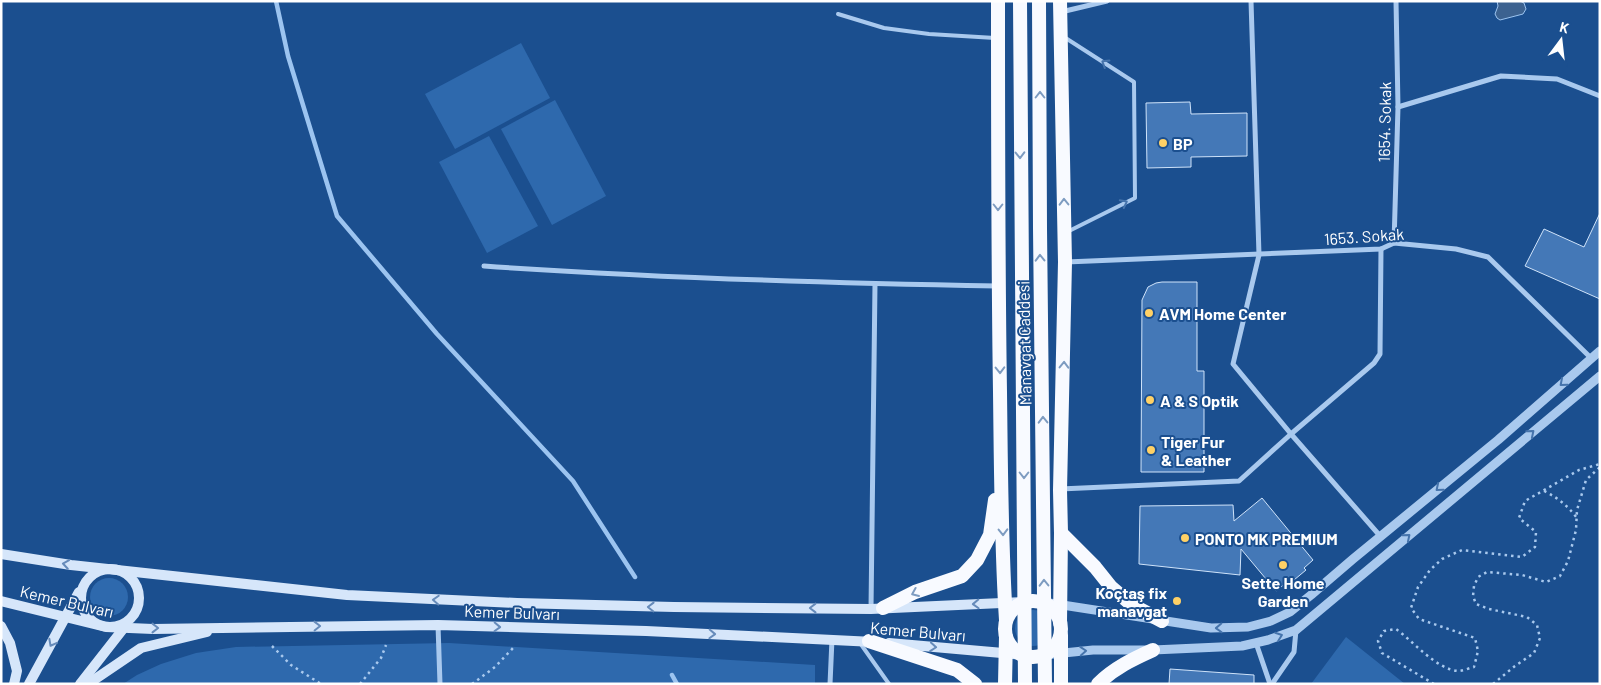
<svg xmlns="http://www.w3.org/2000/svg" width="1601" height="685" font-family="Barlow,sans-serif">
<style>
.green{fill:#2e69ad}
.water{fill:#3c6290;stroke:#9cc4f0}
.lines{fill:none;stroke-linecap:round;stroke-linejoin:round}
.stream{stroke:#9cc4f0;stroke-width:4.5}
.building{fill:#4478b7;stroke:#cfe3fa}
.path{stroke:#a9c9ee;stroke-width:2.5;stroke-dasharray:2.5 4;stroke-linecap:butt}
.service{stroke:#a9c9ee;stroke-width:4}
.minor{stroke:#a9c9ee;stroke-width:5}
.tertiary{stroke:#a9c9ee;stroke-width:9}
.secondary{stroke:#d6e6fa;stroke-width:10}
.trunk{stroke:#f8faff;stroke-width:14}
.trunk-bridge{stroke:#f8faff;stroke-width:14}
.oneway{stroke:#4674ac}
.oneway2{stroke:#7e9cc1}
.oneway3{stroke:#668bba}
.poi-dot{fill:#ffd166;stroke:#1b4f8f;stroke-width:2}
.labels{text-anchor:middle;dominant-baseline:central;stroke-width:4;stroke-linejoin:round;paint-order:stroke}
.street-label{font-size:16px;fill:#fff;stroke:#1b4f8f}
.poi-label{font-size:16px;font-weight:bold;fill:#fff;stroke:#1b4f8f;text-anchor:start}
</style>
<rect width="100%" height="100%" fill="#1b4f8f"/>
<g class="green">
<polygon points="521,43 550,98 455,149 425,94"/>
<polygon points="555,100 606,196 552,225 501,129"/>
<polygon points="489,136 538,226 487,253 439,162"/>
<circle cx="109" cy="597" r="19"/>
<circle cx="1033" cy="628" r="18"/>
<polygon points="1346,637 1405,684 1311,684"/>
<polygon points="449,643 815,665 815,684 123,684 137,675 161,664 196,653 236,647"/>
</g>
<polygon class="water" points="1497,1 1520,1 1524,3 1526,9 1523,14 1500,20 1497,18 1495,14 1498,6"/>
<g class="lines">
<g class="stream">
<polyline points="276,1 288,56 337,216 437,334 573,481 635,577"/>
<polyline points="672,675 677,684"/>
</g>
</g>
<g class="building">
<polygon points="1190,102 1191,114 1247,113 1247,156 1191,157 1191,167 1147,168 1146,103"/>
<polygon points="1600,213 1600,299 1525,266 1544,229 1584,247"/>
<polygon points="1162,282 1197,282 1197,371 1204,371 1204,472 1141,472 1142,300 1148,287 1156,283"/>
<polygon points="1262,498 1313,560 1304,568 1306,570 1288,585 1286,583 1276,591 1241,549 1240,575 1139,564 1140,506 1233,505 1234,521"/>
<polygon points="1170,669 1254,675 1254,684 1169,684"/>
</g>
<g class="lines">
<g class="path">
<path d="M1544,491C1558,498 1567,505 1577,518"/>
<polyline points="272,646 291,665 321,684"/>
<polyline points="360,684 381,658 386,645"/>
<polyline points="472,684 495,667 514,647"/>
<path d="M1434,684L1382,653L1378,641L1384,631L1396,629C1414,642 1436,669 1458,671C1463,671 1469,668 1474,667L1478,651L1475,638L1419,619L1411,608L1418,587L1430,570L1442,559L1462,550L1522,557L1535,547L1536,532L1519,518L1525,501L1579,470L1600,464"/>
<polyline points="1493,684 1515,666 1534,653 1540,638 1537,625 1527,617 1489,609 1476,604 1473,596 1474,586 1478,577 1487,572 1522,575 1546,582 1560,576 1568,561 1576,530 1577,510 1586,480 1600,467"/>
</g>
<g class="service">
<polyline points="838,14 884,28 929,34 995,38"/>
<polyline points="1064,37 1134,82 1135,198 1067,232"/>
<polyline points="860,643 889,684"/>
</g>
<g class="minor">
<polyline points="1251,1 1259,255 1233,364 1291,434 1381,537"/>
<polyline points="1061,12 1107,1"/>
<polyline points="1398,107 1501,76 1557,79 1600,96"/>
<polyline points="1394,243 1398,107 1396,1"/>
<polyline points="1066,262 1381,249 1394,243 1456,249 1488,257 1592,359"/>
<path d="M484,266C655,278 827,283 998,286"/>
<polyline points="1060,489 1239,481 1291,434 1374,363 1380,354 1381,249"/>
<polyline points="871,609 875,284"/>
<polyline points="438,625 440,684"/>
<polyline points="1256,643 1270,684"/>
<polyline points="830,684 832,639"/>
<polyline points="1272,684 1294,652 1296,630"/>
</g>
<g class="tertiary">
<polyline points="1043,602 1211,628 1248,627 1271,621 1290,612 1311,595 1353,559 1498,440 1600,351"/>
<polyline points="1034,656 1093,650 1153,650 1242,646 1268,640 1296,630 1600,376"/>
</g>
<g class="secondary">
<polyline points="1,554 71,565 347,595 517,603 674,607 871,609 1025,602"/>
<circle cx="110" cy="598" r="29"/>
<polyline points="1,601 106,627 153,629 438,625 646,631 874,642"/>
<polyline points="1,626 10,643 17,671 14,684"/>
<polyline points="889,643 1025,655"/>
<polyline points="29,684 79,592"/>
<polyline points="80,684 127,624"/>
<polyline points="88,684 141,648 207,632"/>
</g>
<g class="trunk">
<path d="M998,1C998,132 998,262 1000,392C1001,468 1001,544 1006,620"/>
<polyline points="1060,1 1065,262 1060,490 1061,533 1060,623"/>
<polyline points="1061,533 1095,567 1111,587 1132,605 1162,621"/>
<circle cx="1033" cy="629" r="28"/>
<polyline points="883,608 915,592 962,576 977,560 990,535 995,500"/>
<polyline points="1061,635 1061,684"/>
<polyline points="869,641 957,670 975,684"/>
<polyline points="1005,684 1006,637"/>
<path d="M1098,684C1114,668 1133,659 1153,650"/>
</g>
<g class="trunk-bridge">
<polyline points="1020,1 1025,684"/>
<polyline points="1039,1 1040,228 1045,684"/>
</g>
</g>
<defs><path id="oneway-chevron" d="M-2-3.5L2.5 0L-2 3.5" fill="none" stroke-width="1.6" stroke-linecap="round" stroke-linejoin="round" transform="scale(1.25)"/></defs>
<g class="oneway">
<use href="#oneway-chevron" transform="translate(1105 63) rotate(-148)"/>
<use href="#oneway-chevron" transform="translate(1124 203) rotate(-27)"/>
<use href="#oneway-chevron" transform="translate(1563 383) rotate(139)"/>
<use href="#oneway-chevron" transform="translate(1531 433) rotate(-40)"/>
<use href="#oneway-chevron" transform="translate(1439 488) rotate(140)"/>
<use href="#oneway-chevron" transform="translate(1407 537) rotate(-40)"/>
<use href="#oneway-chevron" transform="translate(1219 628) rotate(178)"/>
<use href="#oneway-chevron" transform="translate(1279 636) rotate(-20)"/>
<use href="#oneway-chevron" transform="translate(1083 651) rotate(-4)"/>
</g>
<g class="oneway2">
<use href="#oneway-chevron" transform="translate(1040 95) rotate(-90)"/>
<use href="#oneway-chevron" transform="translate(1020 155) rotate(89)"/>
<use href="#oneway-chevron" transform="translate(1064 202) rotate(-91)"/>
<use href="#oneway-chevron" transform="translate(998 207) rotate(90)"/>
<use href="#oneway-chevron" transform="translate(1040 258) rotate(-91)"/>
<use href="#oneway-chevron" transform="translate(1064 365) rotate(-89)"/>
<use href="#oneway-chevron" transform="translate(1000 370) rotate(89)"/>
<use href="#oneway-chevron" transform="translate(1043 420) rotate(-91)"/>
<use href="#oneway-chevron" transform="translate(1024 475) rotate(90)"/>
<use href="#oneway-chevron" transform="translate(1003 532) rotate(89)"/>
<use href="#oneway-chevron" transform="translate(1044 583) rotate(-91)"/>
<use href="#oneway-chevron" transform="translate(915 593) rotate(157)"/>
</g>
<g class="oneway3">
<use href="#oneway-chevron" transform="translate(66 564) rotate(-171)"/>
<use href="#oneway-chevron" transform="translate(436 600) rotate(-177)"/>
<use href="#oneway-chevron" transform="translate(976 604) rotate(178)"/>
<use href="#oneway-chevron" transform="translate(651 607) rotate(-179)"/>
<use href="#oneway-chevron" transform="translate(813 608) rotate(-180)"/>
<use href="#oneway-chevron" transform="translate(317 626) rotate(-1)"/>
<use href="#oneway-chevron" transform="translate(497 627) rotate(2)"/>
<use href="#oneway-chevron" transform="translate(155 628)"/>
<use href="#oneway-chevron" transform="translate(712 634) rotate(2)"/>
<use href="#oneway-chevron" transform="translate(52 643) rotate(118)"/>
<use href="#oneway-chevron" transform="translate(933 647) rotate(5)"/>
</g>
<g class="poi-dot">
<circle cx="1163" cy="143" r="5"/>
<circle cx="1149" cy="313" r="5"/>
<circle cx="1150" cy="400" r="5"/>
<circle cx="1151" cy="450" r="5"/>
<circle cx="1185" cy="538" r="5"/>
<circle cx="1283" cy="565" r="5"/>
<circle cx="1177" cy="601" r="5"/>
</g>
<g class="labels">
<g class="street-label">
<text transform="translate(1384 122) rotate(-89)">1654. Sokak</text>
<text transform="translate(1364 236) rotate(-4)">1653. Sokak</text>
<text transform="translate(1024 343) rotate(-91)">Manavgat Caddesi</text>
<text transform="translate(67 601) rotate(13)">Kemer Bulvarı</text>
<text transform="translate(512 612) rotate(2)">Kemer Bulvarı</text>
<text transform="translate(918 631) rotate(5)">Kemer Bulvarı</text>
</g>
<g class="poi-label">
<text x="1173" y="143">BP</text>
<text x="1159" y="313">AVM Home Center</text>
<text x="1160" y="400">A &amp; S Optik</text>
<text x="1161" y="441">Tiger Fur<tspan x="1161" dy="18">&amp; Leather</tspan></text>
<text x="1195" y="538">PONTO MK PREMIUM</text>
<text x="1283" y="582" text-anchor="middle">Sette Home<tspan x="1283" dy="18">Garden</tspan></text>
<text x="1167" y="592" text-anchor="end">Koçtaş fix<tspan x="1167" dy="18">manavgat</tspan></text>
</g>
</g>
<rect width="1601" height="685" fill="none" stroke="#ffffff" stroke-width="5"/>
<g transform="translate(1561 40) rotate(15)" stroke="#1b4f8f" stroke-width="4" paint-order="stroke">
<path d="M0-4L9 19L0 12L-9 19Z" fill="#ffffff"/>
<text y="-8" font-size="14" font-weight="bold" text-anchor="middle" fill="#ffffff">K</text>
</g>
</svg>
